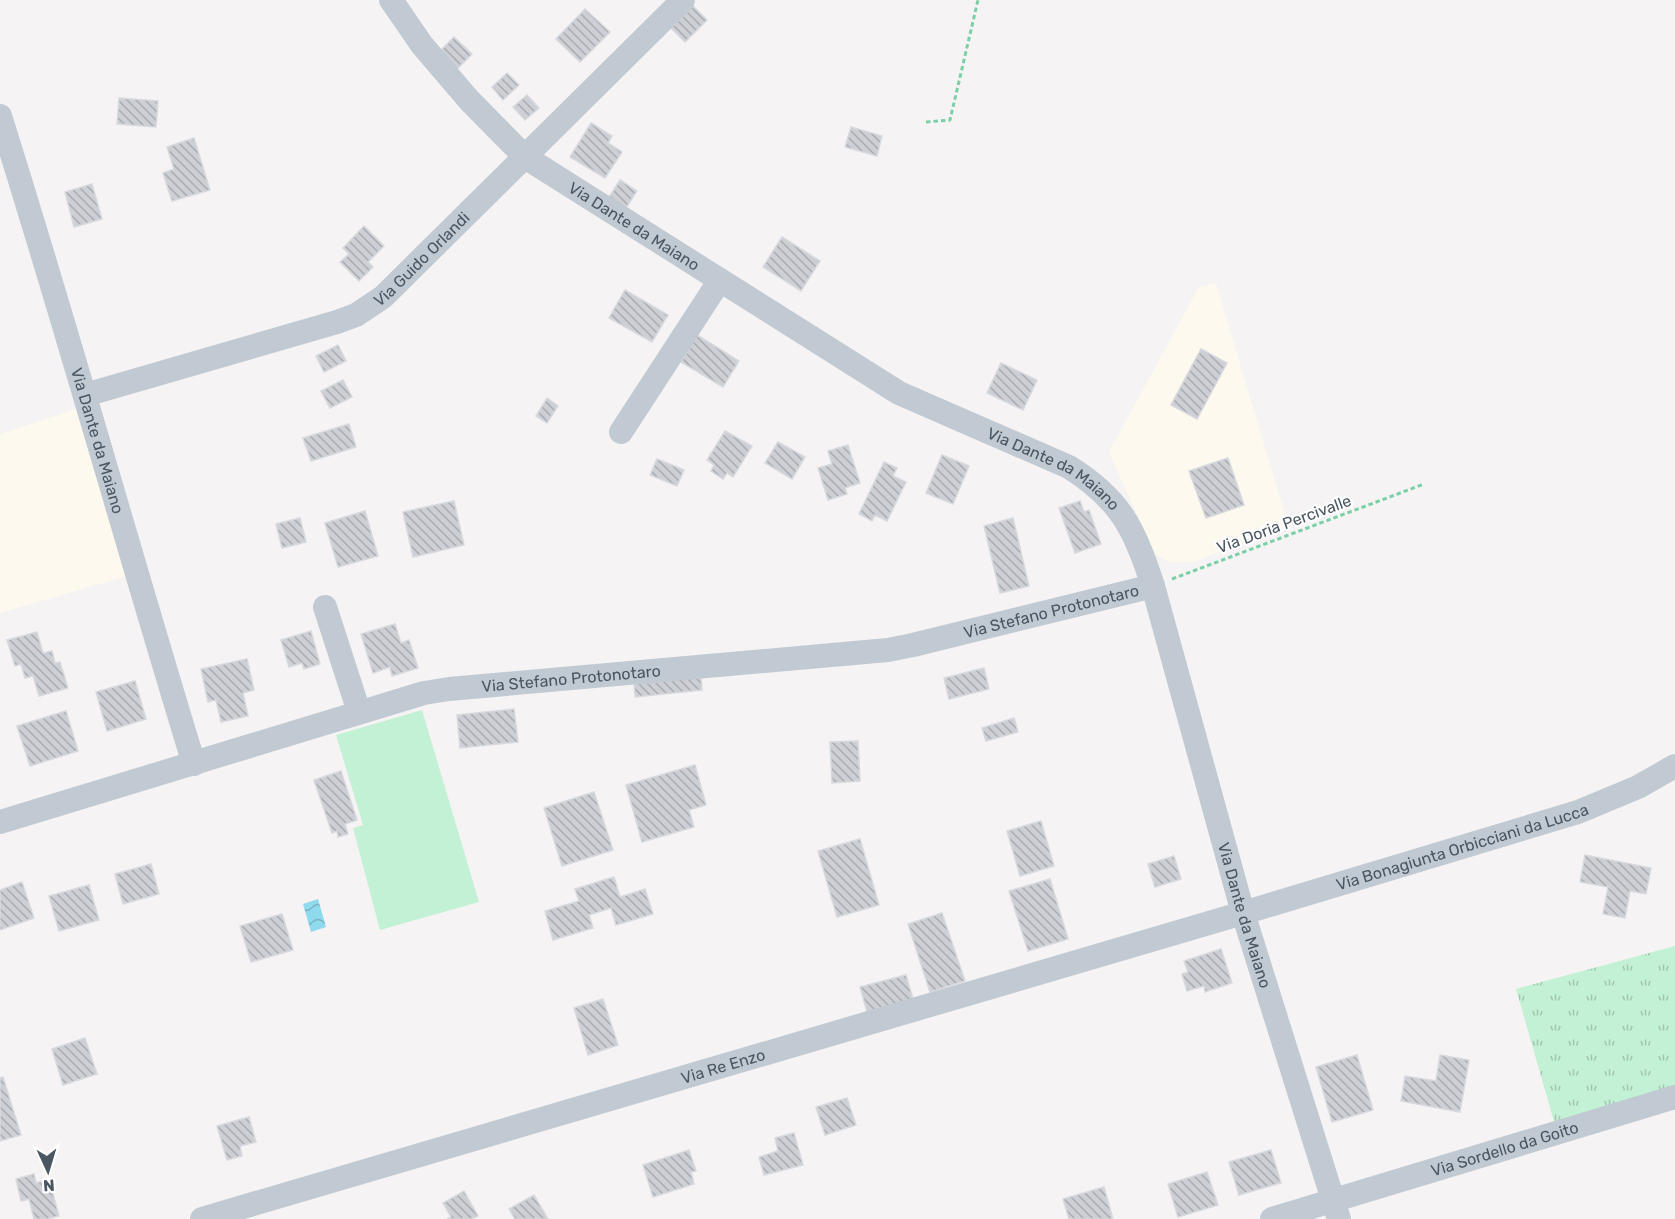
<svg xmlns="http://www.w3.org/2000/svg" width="1675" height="1219" font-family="Rubik,sans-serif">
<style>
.commercial{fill:#fdf9ef}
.grass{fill:url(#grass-tufts)}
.pitch{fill:#c3f1d5}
.water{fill:url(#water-waves)}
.building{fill:url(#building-back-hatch);stroke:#d7d9de;stroke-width:1.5}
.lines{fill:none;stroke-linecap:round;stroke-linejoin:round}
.path{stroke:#7ad0a6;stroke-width:3;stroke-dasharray:4.5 3;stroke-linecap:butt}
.minor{stroke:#c1cad2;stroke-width:24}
.labels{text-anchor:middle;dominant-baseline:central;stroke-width:4.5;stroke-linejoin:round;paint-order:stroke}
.street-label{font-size:16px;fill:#4a5661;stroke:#fff}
</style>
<defs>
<pattern id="grass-tufts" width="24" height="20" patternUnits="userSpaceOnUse" patternTransform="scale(1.5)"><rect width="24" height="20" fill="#c3f1d5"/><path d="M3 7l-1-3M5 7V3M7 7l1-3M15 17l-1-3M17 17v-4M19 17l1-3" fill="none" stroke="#a0c6b0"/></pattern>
<pattern id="water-waves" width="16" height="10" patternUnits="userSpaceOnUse" patternTransform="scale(1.5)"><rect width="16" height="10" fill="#90daee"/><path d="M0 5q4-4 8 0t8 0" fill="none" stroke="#78b4c4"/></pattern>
<pattern id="building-back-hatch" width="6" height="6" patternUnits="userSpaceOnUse" patternTransform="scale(1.5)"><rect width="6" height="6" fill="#cdcfd5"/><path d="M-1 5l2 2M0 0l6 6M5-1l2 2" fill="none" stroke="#a8abb0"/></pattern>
</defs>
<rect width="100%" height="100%" fill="#f5f3f3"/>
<g class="commercial">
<polygon points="1216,283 1288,525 1193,562 1169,562 1155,555 1109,452 1199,287"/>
<polygon points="76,409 127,576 0,613 0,434"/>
</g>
<polygon class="grass" points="1675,946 1675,1088 1555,1125 1516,989"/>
<polygon class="pitch" points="422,710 479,902 380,930 353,828 363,825 336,735"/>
<polygon class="water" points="318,899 326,927 311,932 303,904"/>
<g class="building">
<polygon points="693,6 707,20 685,42 671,28"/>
<polygon points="585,9 610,32 580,62 556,39"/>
<polygon points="454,37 472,54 457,69 439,52"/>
<polygon points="507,73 519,85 503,100 492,87"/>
<polygon points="527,95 539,108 525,120 513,107"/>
<polygon points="119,98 158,101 156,127 117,124"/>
<polygon points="591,123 612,136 608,143 622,152 605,178 570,157"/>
<polygon points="851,127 882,136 877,156 845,147"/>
<polygon points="194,138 210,190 172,201 163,173 174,169 167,147"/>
<polygon points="620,180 637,191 626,208 609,197"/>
<polygon points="92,184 102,219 74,227 65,192"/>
<polygon points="364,226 384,246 368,262 373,267 359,281 340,262 349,254 343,248"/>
<polygon points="782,237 820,261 801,291 763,267"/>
<polygon points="625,290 668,315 652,342 609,318"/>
<polygon points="697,335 739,361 723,387 681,362"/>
<polygon points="338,345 346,361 324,372 316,356"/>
<polygon points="1201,349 1227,363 1197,419 1171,405"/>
<polygon points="1001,363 1037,380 1023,410 987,393"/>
<polygon points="343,380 352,397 330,408 321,391"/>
<polygon points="547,398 558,406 547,423 536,416"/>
<polygon points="349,424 356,447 311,461 303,438"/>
<polygon points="725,431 752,446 733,477 727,473 723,479 711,471 714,465 707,460"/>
<polygon points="778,442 805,457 792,479 765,463"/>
<polygon points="848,445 860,483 845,488 847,494 828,500 818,468 832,464 828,451"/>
<polygon points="942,455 969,466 953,504 926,493"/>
<polygon points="1228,458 1244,505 1206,518 1189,471"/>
<polygon points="657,459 684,470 677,486 650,475"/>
<polygon points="884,462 897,468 893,476 906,482 887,521 875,515 872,521 859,514"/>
<polygon points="454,501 464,545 413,557 403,512"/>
<polygon points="1080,501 1084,512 1089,510 1101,544 1075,553 1059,508"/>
<polygon points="365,511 378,556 338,567 325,523"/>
<polygon points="300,518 306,542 282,548 276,524"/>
<polygon points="1013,518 1029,586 1000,593 984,526"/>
<polygon points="395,624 401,643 409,640 418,668 392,676 390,667 373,673 361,634"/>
<polygon points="311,631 320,664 304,669 302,663 289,667 281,640"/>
<polygon points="37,632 43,653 52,651 55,663 60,662 68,688 39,696 33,676 25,678 21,664 15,666 7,640"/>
<polygon points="247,659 254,690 243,693 248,716 221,722 216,700 208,702 201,669"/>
<polygon points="984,668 989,689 949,699 944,678"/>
<polygon points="701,677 702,690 635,697 634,684"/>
<polygon points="135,681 146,719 107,731 96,692"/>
<polygon points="514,709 518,742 460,748 457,715"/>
<polygon points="66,711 78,751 30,766 17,726"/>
<polygon points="1014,718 1018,732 986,741 982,728"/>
<polygon points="858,741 860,781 832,783 830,742"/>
<polygon points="695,765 706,805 689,810 694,827 642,842 626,785"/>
<polygon points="341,771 357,820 345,824 348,834 338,837 337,831 332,833 314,780"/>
<polygon points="594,792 613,850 562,866 544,808"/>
<polygon points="1041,821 1054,866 1020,876 1007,831"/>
<polygon points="860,839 879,905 837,917 818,851"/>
<polygon points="1585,855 1651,868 1646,894 1630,891 1625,918 1603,914 1608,887 1580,882"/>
<polygon points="1174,856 1181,879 1155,887 1148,864"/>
<polygon points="151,864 159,894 123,904 115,874"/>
<polygon points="614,877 620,897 645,889 653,914 616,925 611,908 589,915 593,928 553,940 545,911 579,901 575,889"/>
<polygon points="1050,879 1068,939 1028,951 1009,891"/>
<polygon points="22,882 34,918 0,930 0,890"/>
<polygon points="89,885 99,920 59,931 49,896"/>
<polygon points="942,913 965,981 930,992 908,924"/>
<polygon points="282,914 293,950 251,962 240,926"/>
<polygon points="1221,949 1232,983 1205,992 1204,986 1187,991 1182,974 1188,972 1184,961"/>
<polygon points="906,975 913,999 867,1012 860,987"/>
<polygon points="603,999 618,1045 588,1055 574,1008"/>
<polygon points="85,1038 97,1074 63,1085 52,1049"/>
<polygon points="1357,1055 1373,1110 1332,1122 1316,1067"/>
<polygon points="1440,1055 1469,1060 1460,1112 1401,1101 1405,1076 1436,1081"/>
<polygon points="3,1077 21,1135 0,1141 0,1078"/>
<polygon points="847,1098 856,1125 825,1135 816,1107"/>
<polygon points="249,1117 256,1142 240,1146 242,1156 227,1160 217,1126"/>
<polygon points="794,1133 803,1165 764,1175 759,1157 778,1151 775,1138"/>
<polygon points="689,1150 696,1171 691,1172 694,1184 653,1197 643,1165"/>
<polygon points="1271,1150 1281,1183 1239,1195 1229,1162"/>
<polygon points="1207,1172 1218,1205 1178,1217 1168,1184"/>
<polygon points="34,1174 36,1183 49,1179 59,1216 47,1219 34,1219 29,1199 21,1201 16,1179"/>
<polygon points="1104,1187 1113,1219 1069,1219 1063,1199"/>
<polygon points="464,1191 478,1216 472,1219 447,1219 451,1217 443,1203"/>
<polygon points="534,1195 548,1219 515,1219 509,1209"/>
</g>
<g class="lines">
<g class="path">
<polyline points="926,122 950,120 978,0"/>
<polyline points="1172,579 1424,484"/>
</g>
<g class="minor">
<path id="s1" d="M391,0L422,45L469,100L525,157L899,393L1069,467C1120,499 1135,529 1153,586L1243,913L1339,1219"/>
<path id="s2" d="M0,116C68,331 128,549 194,764"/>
<path id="s3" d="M85,395L337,322L356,315L383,297L683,0"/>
<polyline points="621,432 720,280"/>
<polyline points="325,607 359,712"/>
<path id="s4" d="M0,822L424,693L449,689L888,650L913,645L1153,586"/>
<path id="s5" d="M202,1219L1243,913L1578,812L1638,787L1675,766"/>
<path id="s6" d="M1272,1219L1675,1097"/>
</g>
</g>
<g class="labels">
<g class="street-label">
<text stroke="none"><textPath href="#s1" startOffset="336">Via Dante da Maiano</textPath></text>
<text stroke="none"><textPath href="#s3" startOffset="369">Via Guido Orlandi</textPath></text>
<text stroke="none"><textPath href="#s2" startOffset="339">Via Dante da Maiano</textPath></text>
<text stroke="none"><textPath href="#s1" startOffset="822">Via Dante da Maiano</textPath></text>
<text transform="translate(1284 524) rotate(-20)">Via Doria Percivalle</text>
<text stroke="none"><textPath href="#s4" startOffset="1077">Via Stefano Protonotaro</textPath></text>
<text stroke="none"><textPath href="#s4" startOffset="591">Via Stefano Protonotaro</textPath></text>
<text stroke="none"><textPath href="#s5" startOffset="1314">Via Bonagiunta Orbicciani da Lucca</textPath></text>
<text stroke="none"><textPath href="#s1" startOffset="1326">Via Dante da Maiano</textPath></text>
<text stroke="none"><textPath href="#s5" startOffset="543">Via Re Enzo</textPath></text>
<text stroke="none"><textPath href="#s6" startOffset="243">Via Sordello da Goito</textPath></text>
</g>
</g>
<g transform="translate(48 1171) rotate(176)" stroke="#ffffff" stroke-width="4.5" paint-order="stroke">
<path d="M0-4.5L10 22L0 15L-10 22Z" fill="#4a5661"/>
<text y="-9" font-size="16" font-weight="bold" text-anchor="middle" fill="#4a5661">N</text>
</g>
</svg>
